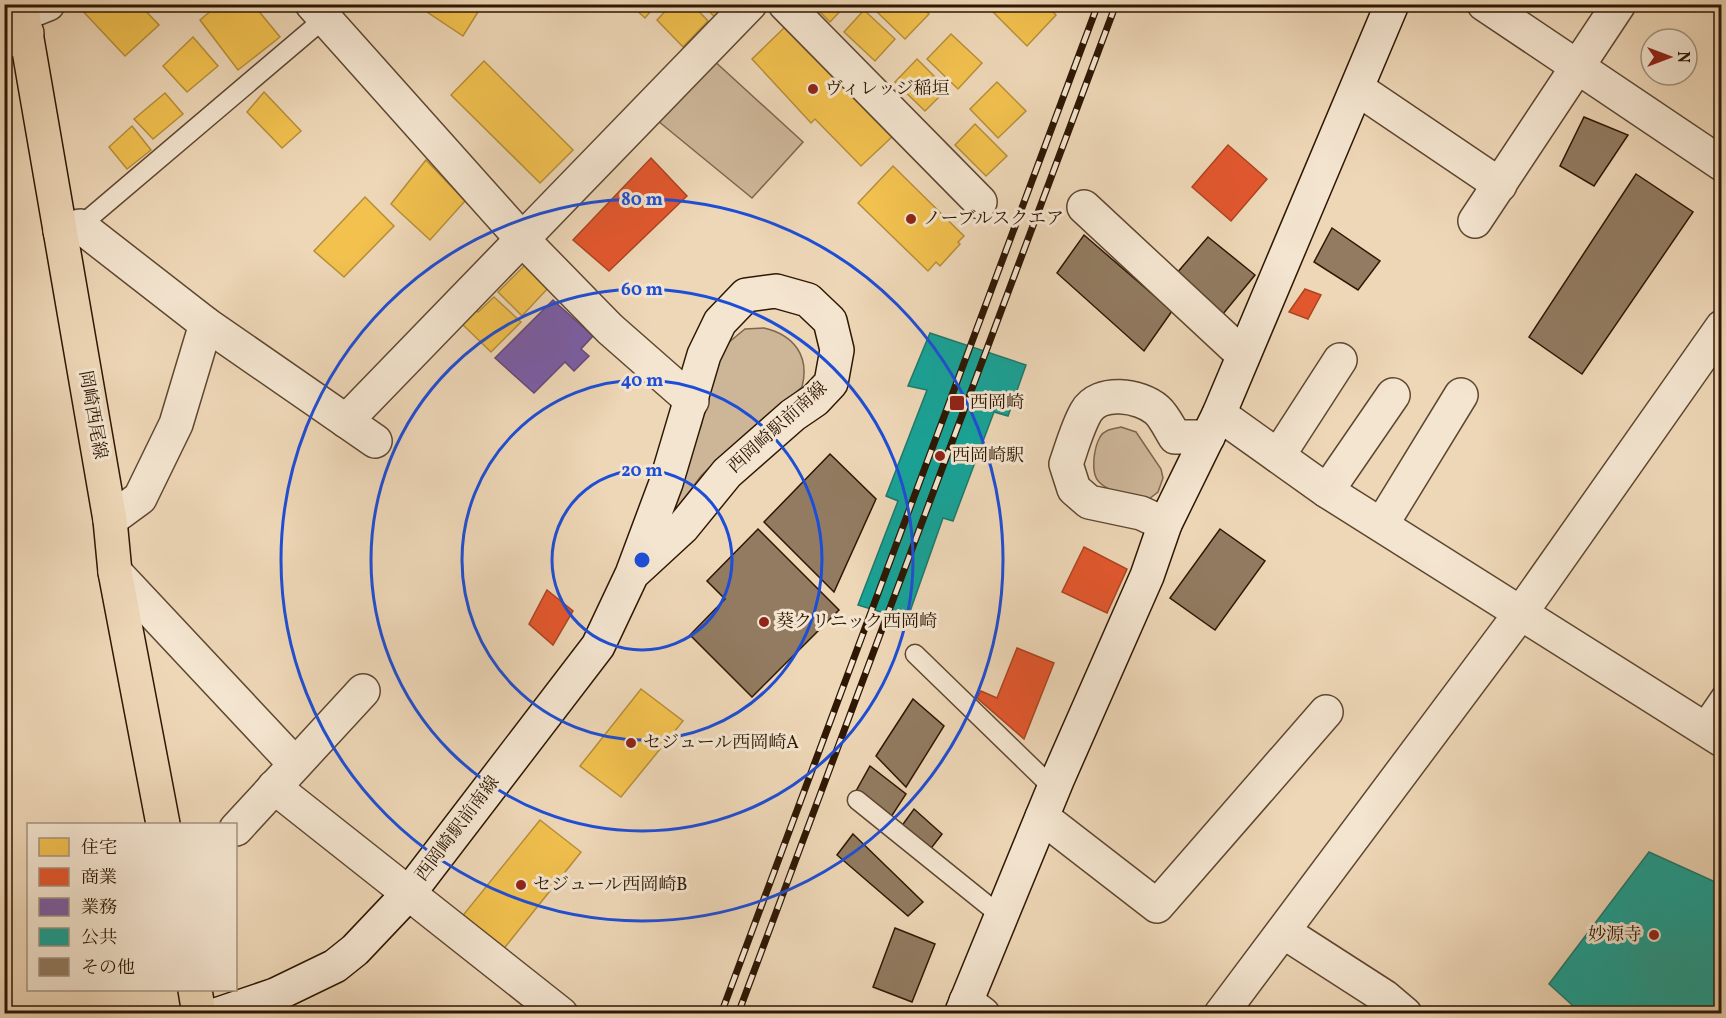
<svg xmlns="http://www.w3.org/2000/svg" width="1726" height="1018" font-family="Vollkorn,'Noto Serif JP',serif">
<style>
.green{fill:#cdb698;stroke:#7e664e;stroke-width:1.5}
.homes{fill:#f2c14e;stroke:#b78e38;stroke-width:1.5}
.shops{fill:#e4572e;stroke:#ad4421;stroke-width:1.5}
.offices{fill:#7b5ea7;stroke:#644976;stroke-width:1.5}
.public{fill:#17a398;stroke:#1e796b;stroke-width:1.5}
.building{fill:#927b61;stroke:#2e1703;stroke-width:1.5}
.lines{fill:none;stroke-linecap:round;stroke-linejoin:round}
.lane-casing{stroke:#5e4730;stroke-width:21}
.street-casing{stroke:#5e4730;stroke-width:36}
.secondary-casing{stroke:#2e1703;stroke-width:36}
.primary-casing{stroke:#2e1703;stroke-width:36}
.lane{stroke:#f4e5d0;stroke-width:18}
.street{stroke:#f4e5d0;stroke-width:33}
.secondary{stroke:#f4e5d0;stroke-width:33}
.primary{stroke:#eed7b7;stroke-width:33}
.rail-casing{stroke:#2e1703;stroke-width:7}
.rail{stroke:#f4e5d0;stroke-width:4.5;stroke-dasharray:14;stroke-linecap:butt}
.ring{fill:none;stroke:#1d4ed8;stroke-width:3}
.poi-dot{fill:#8f2418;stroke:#f4e5d0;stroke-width:2}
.labels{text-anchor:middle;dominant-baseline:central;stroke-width:6;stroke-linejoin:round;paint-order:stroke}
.poi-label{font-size:18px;fill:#2e1703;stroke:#f4e5d0;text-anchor:start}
.street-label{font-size:18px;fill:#2e1703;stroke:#f4e5d0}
.centre{fill:#1d4ed8;stroke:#f4e5d0;stroke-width:3}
.ring-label{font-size:18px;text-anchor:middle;font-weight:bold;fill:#1d4ed8;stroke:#f4e5d0;stroke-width:6;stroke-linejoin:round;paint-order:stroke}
</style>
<rect width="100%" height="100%" fill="#eed7b7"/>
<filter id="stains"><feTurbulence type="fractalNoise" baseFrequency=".00333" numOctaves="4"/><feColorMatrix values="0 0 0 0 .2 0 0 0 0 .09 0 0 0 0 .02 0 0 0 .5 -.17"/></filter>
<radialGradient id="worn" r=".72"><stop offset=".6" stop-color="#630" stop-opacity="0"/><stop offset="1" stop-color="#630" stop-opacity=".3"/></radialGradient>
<g class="green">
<polygon points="711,58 803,142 752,198 658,121"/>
<path d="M764,328C794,335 810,356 802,387L720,457L701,476L651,543L701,426L712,376L728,343L745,329Z"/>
<path d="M1121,427L1136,432L1161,469L1163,478L1158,492L1149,499C1133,496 1111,494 1099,482C1090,473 1094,448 1100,437C1105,429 1113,429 1121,427Z"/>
</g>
<g class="homes">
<polygon points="80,4 139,4 159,25 125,56 78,6"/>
<polygon points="219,4 253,4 280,37 238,70 200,20"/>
<polygon points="415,4 483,4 463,36"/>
<polygon points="630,4 657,4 645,18"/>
<polygon points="672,4 692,4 708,21 683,47 657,20"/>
<polygon points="701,4 729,4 716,18"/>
<polygon points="812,4 847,4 830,22"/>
<polygon points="879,4 919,4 929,14 905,39 874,9"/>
<polygon points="985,4 1045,4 1056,15 1027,46"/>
<polygon points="864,10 895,39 875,61 844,32"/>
<polygon points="785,27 893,136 861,166 815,119 811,123 752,59"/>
<polygon points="951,34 982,63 958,89 927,59"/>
<polygon points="193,37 218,66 187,92 163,66"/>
<polygon points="917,59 947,89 925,111 895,82"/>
<polygon points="484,61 573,150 540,183 451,95"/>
<polygon points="997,82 1026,111 998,138 970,109"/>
<polygon points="264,92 301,131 282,148 247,112"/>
<polygon points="165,93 183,114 153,139 134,119"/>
<polygon points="975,124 1007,156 986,176 955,145"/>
<polygon points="132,126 151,150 127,169 109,147"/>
<polygon points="426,160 465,201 430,240 391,204"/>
<polygon points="893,166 964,236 958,242 960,244 940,266 936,262 928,271 858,203"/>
<polygon points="365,197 394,226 344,277 314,251"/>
<polygon points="527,263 549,287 522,316 498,292"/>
<polygon points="494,297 521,322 491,352 460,322 473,309 478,312"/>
<polygon points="641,689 683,721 621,797 580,766"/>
<polygon points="540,820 581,852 502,951 460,919"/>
</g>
<g class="shops">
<polygon points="1228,145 1267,179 1231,221 1192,187"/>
<polygon points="651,158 687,196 609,271 573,240"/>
<polygon points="1305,289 1321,295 1308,319 1289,312"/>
<polygon points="1084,547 1127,569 1107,613 1062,592"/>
<polygon points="547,590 573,611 553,645 529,624"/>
<polygon points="1017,648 1054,663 1024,739 977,698 981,691 997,698"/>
</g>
<polygon class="offices" points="553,300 593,336 581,349 589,356 574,371 565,362 534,393 495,358"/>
<g class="public">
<polygon points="930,333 1026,365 1008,416 994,412 953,521 943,518 907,620 858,605 898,501 886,496 927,390 908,386"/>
<polygon points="1649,852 1722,885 1722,1014 1582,1014 1549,984"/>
</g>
<g class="building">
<polygon points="1584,117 1628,135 1594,186 1560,166"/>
<polygon points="1636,174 1693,212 1582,374 1529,337"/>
<polygon points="1332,228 1380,261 1358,290 1314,262"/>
<polygon points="1084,235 1172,311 1144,351 1057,273"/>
<polygon points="1208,237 1255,275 1218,320 1170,281"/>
<polygon points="830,454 876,499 834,592 764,522"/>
<polygon points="758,529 839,610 752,697 690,635 725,599 707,581"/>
<polygon points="1220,529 1265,561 1215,630 1170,598"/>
<polygon points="913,699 944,726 906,787 876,756"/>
<polygon points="870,766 906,794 891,817 856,791"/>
<polygon points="914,809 942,834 929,851 901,827"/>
<polygon points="853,834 923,902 908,916 837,855"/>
<polygon points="895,928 935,944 912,1002 873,987"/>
</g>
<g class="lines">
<g class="lane-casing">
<g id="lane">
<polyline points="80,226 325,18"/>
<polyline points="915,654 1054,789"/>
<polyline points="1700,726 1722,694"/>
<polyline points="857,800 1001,916"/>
</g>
</g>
<g class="street-casing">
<g id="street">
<polyline points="312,4 522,239 610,329 692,401"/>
<polyline points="785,4 980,202"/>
<polyline points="1484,4 1722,164"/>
<polyline points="23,14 48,4"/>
<polyline points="4,42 27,33"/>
<polyline points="1358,89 1500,185"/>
<polyline points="1084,207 1242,354"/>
<polyline points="1475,221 1619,4"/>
<polyline points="60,231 80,226 206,324 375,441"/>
<polyline points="1219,414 1327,491 1722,740"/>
<polyline points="346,421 750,4"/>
<polyline points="1278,456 1340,360"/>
<polyline points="1327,491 1393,395"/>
<polyline points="110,520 140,498 176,424 206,324"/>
<path d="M1165,524L1141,513L1089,502L1074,489L1066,464C1072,447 1077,428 1086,412C1099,389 1140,395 1157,410C1164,416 1170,429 1175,437H1208"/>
<polyline points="1382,524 1461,395"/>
<polyline points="115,572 295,764"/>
<polyline points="274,787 561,1014"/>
<polyline points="1042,817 1157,906 1326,712"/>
<polyline points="236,829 363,691"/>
<polyline points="1284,932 1385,997 1405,1014"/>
<polyline points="966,1001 983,1014"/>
<polyline points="1221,1014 1520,614 1722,327"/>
</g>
</g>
<g class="secondary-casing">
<g id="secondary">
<polyline points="219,1014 275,995 335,966 355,950 409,893 598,646 632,574 666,483 704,355 720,322 746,295 776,291 808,300 830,321 837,350 831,383 815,400 793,415 727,473 683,527 632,574"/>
<polyline points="961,1014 1058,778 1147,576 1165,524 1219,414 1392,4"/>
</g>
</g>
<g class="primary-casing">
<g id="primary">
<polyline points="21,4 110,520 115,572 163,824"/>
<polyline points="195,990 199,1014"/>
</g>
</g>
<use href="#lane" class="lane"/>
<use href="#street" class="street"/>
<use href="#secondary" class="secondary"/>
<use href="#primary" class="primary"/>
<g class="rail-casing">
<g id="rail">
<polyline points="721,1014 1098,4"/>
<polyline points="738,1014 1116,4"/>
</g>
</g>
<use href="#rail" class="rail"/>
</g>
<g class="ring">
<circle cx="642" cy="560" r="90"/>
<circle cx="642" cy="560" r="180"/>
<circle cx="642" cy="560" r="271"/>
<circle cx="642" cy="560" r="361"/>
</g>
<g class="poi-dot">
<circle cx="813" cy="89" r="6"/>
<circle cx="911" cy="219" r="6"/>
<rect x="949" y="395" width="16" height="16" rx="3"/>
<circle cx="940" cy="456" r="6"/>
<circle cx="764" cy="622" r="6"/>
<circle cx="631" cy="743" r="6"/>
<circle cx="521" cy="885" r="6"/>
<circle cx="1654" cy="935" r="6"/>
</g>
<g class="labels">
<g class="poi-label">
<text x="825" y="89">ヴィレッジ稲垣</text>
<text x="923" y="219">ノーブルスクエア</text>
<text x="970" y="403">西岡崎</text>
<text x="952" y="456">西岡崎駅</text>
<text x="776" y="622">葵クリニック西岡崎</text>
<text x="643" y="743">セジュール西岡崎A</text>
<text x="533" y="885">セジュール西岡崎B</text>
<text x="1642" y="935" text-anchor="end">妙源寺</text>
</g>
<g class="street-label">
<text transform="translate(92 415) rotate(80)">岡崎西尾線</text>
<text transform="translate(778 428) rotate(-42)">西岡崎駅前南線</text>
<text transform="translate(458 829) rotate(-53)">西岡崎駅前南線</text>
</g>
</g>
<circle cx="642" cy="560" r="9" class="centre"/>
<g class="ring-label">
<text x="642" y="205">80 m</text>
<text x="642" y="295">60 m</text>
<text x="642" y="386">40 m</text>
<text x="642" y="476">20 m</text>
</g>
<rect width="1726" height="1018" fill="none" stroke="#eed7b7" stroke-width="24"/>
<rect x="6" y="6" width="1714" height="1006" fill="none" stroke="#2e1703" stroke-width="3"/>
<rect x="12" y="12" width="1702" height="994" fill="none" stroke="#2e1703" stroke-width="1.5"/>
<rect x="27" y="823" width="210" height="168" fill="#f4e5d0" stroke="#a5937e" stroke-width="1.5"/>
<rect x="39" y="838" width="30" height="18" fill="#f2c14e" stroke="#a5937e" stroke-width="1.5"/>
<text x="81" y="853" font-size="18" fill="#2e1703">住宅</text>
<rect x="39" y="868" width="30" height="18" fill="#e4572e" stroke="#a5937e" stroke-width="1.5"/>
<text x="81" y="883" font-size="18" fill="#2e1703">商業</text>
<rect x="39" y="898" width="30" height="18" fill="#7b5ea7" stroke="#a5937e" stroke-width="1.5"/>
<text x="81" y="913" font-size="18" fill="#2e1703">業務</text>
<rect x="39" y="928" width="30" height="18" fill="#17a398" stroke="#a5937e" stroke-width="1.5"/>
<text x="81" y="943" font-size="18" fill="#2e1703">公共</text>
<rect x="39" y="958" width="30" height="18" fill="#927b61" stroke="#a5937e" stroke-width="1.5"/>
<text x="81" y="973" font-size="18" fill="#2e1703">その他</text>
<g transform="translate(1669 57) rotate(90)"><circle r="28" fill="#f4e5d0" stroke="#a5937e" stroke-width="1.5"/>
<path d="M0-4.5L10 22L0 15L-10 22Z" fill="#8f2418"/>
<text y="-9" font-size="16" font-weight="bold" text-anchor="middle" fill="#2e1703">N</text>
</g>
<rect width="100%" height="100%" filter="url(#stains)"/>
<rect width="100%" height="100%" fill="url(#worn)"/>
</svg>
